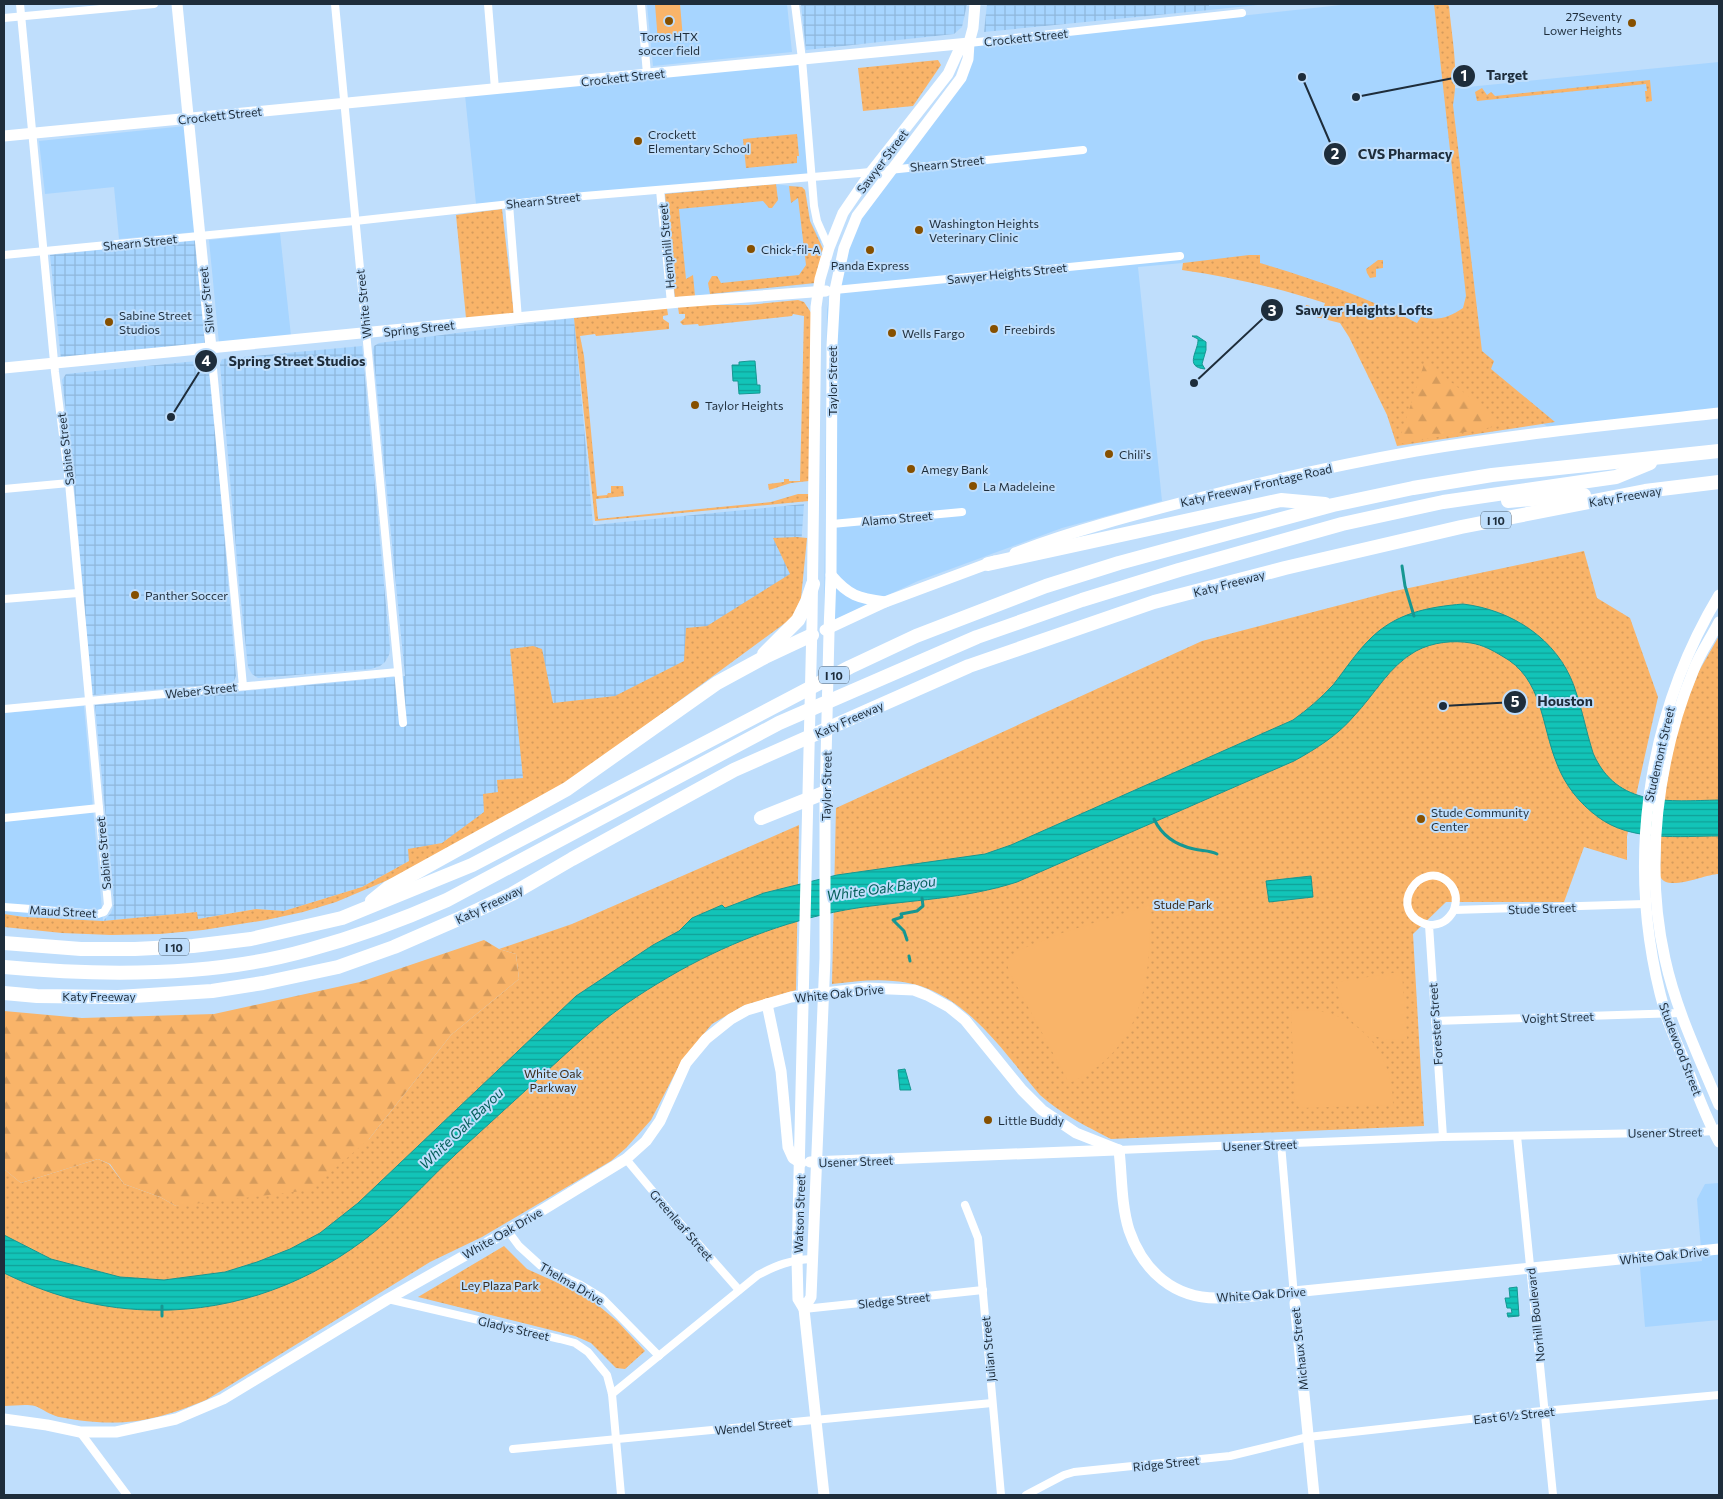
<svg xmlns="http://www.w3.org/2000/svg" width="1723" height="1499" font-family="Commissioner,sans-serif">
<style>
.built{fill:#a7d5ff}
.industrial{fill:url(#industrial-grid)}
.green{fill:url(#green-dots)}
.forest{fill:url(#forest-firs)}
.pitch{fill:#f9b469}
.water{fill:url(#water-rules);stroke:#169792}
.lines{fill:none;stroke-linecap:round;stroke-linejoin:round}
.stream{stroke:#169792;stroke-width:3}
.street{stroke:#fff;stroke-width:8}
.secondary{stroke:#fff;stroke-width:11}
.highway{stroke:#fff;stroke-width:14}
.poi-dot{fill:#865000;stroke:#bfdefc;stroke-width:2}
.labels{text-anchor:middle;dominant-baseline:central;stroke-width:4;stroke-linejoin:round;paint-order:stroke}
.shield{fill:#bfdefc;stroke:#4e6275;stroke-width:1}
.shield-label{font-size:11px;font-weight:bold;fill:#1e2d3b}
.poi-label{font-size:12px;fill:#1e2d3b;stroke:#bfdefc;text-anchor:start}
.street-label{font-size:12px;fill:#1e2d3b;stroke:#bfdefc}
.park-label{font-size:12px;fill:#3c2b1a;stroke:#bfdefc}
.water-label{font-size:14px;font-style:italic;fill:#035f59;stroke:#bfdefc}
.leader{fill:none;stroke:#1e2d3b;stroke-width:2}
.callout-dot{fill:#1e2d3b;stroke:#bfdefc;stroke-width:2}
.mark-label{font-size:15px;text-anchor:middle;font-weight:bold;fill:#fff}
.callout-label{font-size:14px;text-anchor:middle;font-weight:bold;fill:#1e2d3b;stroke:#bfdefc;stroke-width:4;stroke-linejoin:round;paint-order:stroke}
</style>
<defs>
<pattern id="industrial-grid" width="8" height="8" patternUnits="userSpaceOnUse" patternTransform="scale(1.25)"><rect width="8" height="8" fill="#a7d5ff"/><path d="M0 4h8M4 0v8" fill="none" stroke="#8fb7db"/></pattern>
<pattern id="green-dots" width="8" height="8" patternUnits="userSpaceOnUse" patternTransform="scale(1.25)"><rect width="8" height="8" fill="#f9b469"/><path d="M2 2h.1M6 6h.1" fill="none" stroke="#d59b5c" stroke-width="1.8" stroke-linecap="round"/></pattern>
<pattern id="forest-firs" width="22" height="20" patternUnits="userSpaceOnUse" patternTransform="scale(1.25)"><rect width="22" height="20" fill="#f9b469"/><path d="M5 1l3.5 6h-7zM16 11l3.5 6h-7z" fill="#d59b5c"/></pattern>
<pattern id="water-rules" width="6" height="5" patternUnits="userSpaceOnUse" patternTransform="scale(1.25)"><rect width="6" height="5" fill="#12c4b8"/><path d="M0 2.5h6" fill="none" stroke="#10a097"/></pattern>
</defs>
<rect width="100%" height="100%" fill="#bfdefc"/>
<g class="built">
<polygon points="647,4 787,4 792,52 653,66"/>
<polygon points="1209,4 1268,4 1209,10"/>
<polygon points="1350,4 1438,4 1447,89 1719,62 1719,409 1550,429 1481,374 1363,308 1255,272 1183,263 1138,267 1162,501 1062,528 918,581 824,625 827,310 834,271 856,213 956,79 973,45"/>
<polygon points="799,61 810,175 476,204 465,95"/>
<polygon points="185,126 196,232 119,239 114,187 45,194 39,141"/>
<polygon points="773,184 802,187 805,190 810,221 821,241 815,283 675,298 665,194"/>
<polygon points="280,233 291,336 219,343 209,240"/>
<polygon points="84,706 103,921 24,917 4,914 4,713"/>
<polygon points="1719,1183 1719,1320 1645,1327 1640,1267 1702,1261 1697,1199 1705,1184"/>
</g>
<g class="industrial">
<polygon points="801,4 967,4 962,27 954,34 806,50"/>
<polygon points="987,4 1209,4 1209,10 984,32"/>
<polygon points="196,240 206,345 61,359 50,255"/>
<polygon points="574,318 593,525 804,504 797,603 523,778 498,792 484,812 456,834 442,843 427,846 409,861 362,887 284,911 256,909 197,919 196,912 103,921 111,913 114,904 95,705 405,676 373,350 374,346 379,343"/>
<polygon points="362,346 390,649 389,655 385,662 380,666 371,669 258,678 252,674 248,667 239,583 220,364 222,359"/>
<polygon points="207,360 213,401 236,676 234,681 231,683 92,695 71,451 62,380 66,374"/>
</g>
<g class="green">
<path d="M1434,4H1447L1449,6C1452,39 1459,72 1453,105L1482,351L1494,361L1491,369L1555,422L1397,446L1387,415L1349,337L1340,323L1304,314L1306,305L1323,309L1325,303C1278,288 1231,277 1182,270L1183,263L1249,255H1260V263C1313,279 1367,297 1417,323L1421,317C1438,321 1448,318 1463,308L1466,296Z"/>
<polygon points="938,60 941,65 913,106 863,111 858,68"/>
<polygon points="1650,80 1652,101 1646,102 1645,91 1647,91 1646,84 1477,101 1475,92 1482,88 1487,95 1491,92 1495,96"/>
<polygon points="797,134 799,156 797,156 797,163 746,168 743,139"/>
<polygon points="776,184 778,200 772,208 769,208 763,201 679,209 686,279 693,275 695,296 675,298 665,194"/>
<polygon points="789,186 802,187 805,190 810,221 823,249 815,283 710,294 708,283 712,276 717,276 721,283 799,275 806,265 798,198 791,203"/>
<polygon points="502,209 514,314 466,318 456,215"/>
<polygon points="1378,260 1383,260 1383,268 1376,269 1376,277 1370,278 1367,273 1366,269"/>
<polygon points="798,300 804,302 812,314 809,481 791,483 769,490 768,484 784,482 784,479 789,479 789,481 800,481 804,316 793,314 792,316 699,326 698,324 683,325 680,322 685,318 685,314 679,314 678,307 701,305 748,305"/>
<polygon points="667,308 668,315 663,316 663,319 669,323 669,329 596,336 595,334 580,336 584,356 597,496 607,495 608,493 611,493 611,486 623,486 624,496 596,499 598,519 771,502 798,494 810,494 809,501 595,521 574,318"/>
<polygon points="797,537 807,538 801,598 792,618 573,779 395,877 336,902 303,912 266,920 203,930 160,934 111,935 62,933 4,927 4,914 24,917 103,921 197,912 198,919 256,909 284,911 362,887 409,861 408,849 442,843 484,812 483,794 498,792 497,780 523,778 510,649 533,646 542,649 553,703 615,696 684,661 686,628 707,626 790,574 773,538"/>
<path d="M1584,551L1597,598L1630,618L1658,697L1627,836V860L1584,847L1564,902H1446L1413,934L1424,1126L1111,1139C1086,1126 1061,1114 1040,1095C1000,1048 961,985 893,981C872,979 852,982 832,984L836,808L1202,641L1390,592Z"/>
<path d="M1719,636V874C1705,874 1666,893 1660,876L1662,810L1677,727L1699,671Z"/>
<path d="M799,825L796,990L743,1006L712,1024L682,1060L651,1120L626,1148L611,1161L482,1237L430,1262L206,1400C151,1423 119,1428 59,1417C50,1415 43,1409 35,1406C26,1404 13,1406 4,1406V1169L21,1183L98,1159L109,1164L124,1184L160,1197L176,1206L369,1139L451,1035L519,979L516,954L499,949L572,924Z"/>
<polygon points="504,1246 527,1269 587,1296 617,1321 645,1351 625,1369 616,1368 591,1343 575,1336 418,1297"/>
</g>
<g class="forest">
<polygon points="1425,361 1504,425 1398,444"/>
<polygon points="484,940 499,949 516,954 519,979 451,1035 369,1139 310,1190 176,1206 160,1197 124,1184 110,1164 98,1159 21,1183 4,1169 4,1011 82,1018 214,1014 360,982"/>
</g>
<g class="pitch">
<polygon points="655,4 680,4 683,39 658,42"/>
<path d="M1150,905C1151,976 1145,1051 1069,1083L1010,973C1006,964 1007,958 1015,953L1014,952L1062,933Z"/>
<path d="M1399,972L1402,974L1407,1039C1370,1045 1337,1020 1337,982Z"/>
<path d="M1310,1010C1362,1014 1393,1055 1393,1105L1300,1108L1295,1103L1291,1011Z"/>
</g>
<g class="water">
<path d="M1192,336H1197L1206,342V350L1202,364L1205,369C1183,367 1199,350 1198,339Z"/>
<polygon points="750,361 755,361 757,385 760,385 760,393 739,394 738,381 733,381 732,365 739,365 739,362"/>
<path d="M1463,604C1512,610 1557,639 1574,686C1582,708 1586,731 1593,753C1617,808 1669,801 1719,800V836C1680,836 1631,842 1598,817C1579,803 1565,785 1557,764C1541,725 1543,678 1502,656C1492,650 1483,645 1471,643C1453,640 1433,642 1416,651C1389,666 1375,694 1354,716C1338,735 1316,749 1294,761L1017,882C965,899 910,900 857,908C794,918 735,940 679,971C651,987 622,1005 597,1026C577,1043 557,1062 537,1080C510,1105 483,1129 456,1154C432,1176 410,1201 386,1222C326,1275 251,1307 171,1310C111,1312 57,1299 4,1273V1235L51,1259L120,1277L164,1280L225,1272L257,1262L290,1249L320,1233L358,1203L576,996L653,945L679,931L692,918L722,905L725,908L764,893L837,875L985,854L1011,845L1293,720C1307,710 1321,698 1333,685C1345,670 1355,654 1369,640C1395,613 1428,607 1463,604Z"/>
<polygon points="1311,876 1313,897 1269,902 1266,881"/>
<polygon points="905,1069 911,1090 900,1090 898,1070"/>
<polygon points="1517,1287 1519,1316 1508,1317 1507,1313 1512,1313 1511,1308 1507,1308 1505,1298 1510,1298 1509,1288"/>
</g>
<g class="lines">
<g class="stream">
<polyline points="1402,566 1405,586 1414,616"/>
<path d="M1154,819C1162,836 1175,845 1194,849C1202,851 1210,850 1217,854"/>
<polyline points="907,940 904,931 893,920 902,917 901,914 917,911 923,906 922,898"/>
<polyline points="909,956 910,961"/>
<polyline points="162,1316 162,1306"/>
</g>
<g class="street">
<polyline points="335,4 403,723"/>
<polyline points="488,4 495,89"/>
<polyline points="641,4 647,74"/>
<polyline points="795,4 802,59 814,206 817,221 829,248"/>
<polyline points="4,18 154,4"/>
<polyline points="969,43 1242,13"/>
<polyline points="660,190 671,303"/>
<polyline points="509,204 518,319"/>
<polyline points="4,255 355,221 584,196 860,173 1083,150"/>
<polyline points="835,290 1180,256"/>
<polyline points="211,348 243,686"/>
<polyline points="4,489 69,483"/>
<polyline points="832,524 962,512"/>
<polyline points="4,599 78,593"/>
<polyline points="4,709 398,672"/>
<polyline points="4,818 99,808"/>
<polyline points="4,907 98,914 104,912 108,905 69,483 55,372 20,4"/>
<path d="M1429,925C1382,913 1422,854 1450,884C1457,892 1457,901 1454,910"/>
<polyline points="1435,1021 1680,1013"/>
<polyline points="1517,1136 1553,1495"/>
<path d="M1443,1137L1429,925C1441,925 1448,921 1454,910L1645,904"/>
<polyline points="1281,1144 1294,1296"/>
<polyline points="1119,1150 1443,1137 1699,1132 1713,1131 1719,1128"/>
<polyline points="626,1159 671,1213 739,1290"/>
<polyline points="965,1205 978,1238 1001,1495"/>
<polyline points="508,1231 519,1246 541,1266 579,1284 602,1298 659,1356"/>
<polyline points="388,1299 560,1339 575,1343 588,1352 607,1375 612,1394 621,1495"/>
<polyline points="804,1309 983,1290"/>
<path d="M612,1394L758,1275C777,1265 790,1260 812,1259"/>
<polyline points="80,1432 127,1495"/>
<polyline points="513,1449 992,1403"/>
<polyline points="1026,1495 1064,1475 1074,1472 1230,1456 1308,1437 1532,1412 1719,1395"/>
</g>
<g class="secondary">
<polyline points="177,4 211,348"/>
<polyline points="4,136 969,43"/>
<polyline points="4,368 680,302 826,291"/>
<path d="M1015,553C1075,530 1137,514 1199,498C1271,480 1343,464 1416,451C1517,434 1618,424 1719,413"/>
<path d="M831,575C849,596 858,598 885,602"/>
<path d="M1719,595C1644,720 1625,872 1665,1012C1670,1029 1678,1045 1685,1062C1695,1088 1705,1116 1719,1142"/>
<path d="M1719,622C1711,638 1700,653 1694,669C1657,758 1644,865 1665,959C1676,1010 1699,1057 1719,1105"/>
<polyline points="825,630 885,602 995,561"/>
<polyline points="767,1004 781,1071 788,1147 793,1158 801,1163"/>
<path d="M1119,1150C1122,1176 1121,1204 1129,1230C1143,1271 1174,1299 1219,1298C1241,1298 1263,1295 1284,1293L1719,1249"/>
<polyline points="810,1162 1116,1150"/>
<polyline points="1295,1303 1314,1495"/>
<polyline points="804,1309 811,1297 825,958 825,802 829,632 831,575 832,345 835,290 844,248 857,216 961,78 968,59 969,43 973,28 975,4"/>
<polyline points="4,1419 47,1425 80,1432 116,1432 176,1419 223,1399 388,1299 508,1231 626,1159 646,1141 660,1121 686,1063 706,1039 731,1019 747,1010 791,997 866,988 914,990 927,995 949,1007 965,1020 1022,1090 1042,1110 1076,1133 1119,1150"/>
<polyline points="824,1495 804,1309 798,1299 797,1260 812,623 816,307 820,279 829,248 843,213 871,172 948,74 958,52 969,43"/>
</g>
<g class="highway">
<polyline points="1508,501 1584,495"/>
<polyline points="988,564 1281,500 1325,504"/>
<polyline points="764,654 798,620 807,602 813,584"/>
<polyline points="761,818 826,792"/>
<polyline points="372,901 388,888 567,789 717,683 765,657 812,635"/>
<polyline points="4,943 81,949 135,949 193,946 251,939 342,918 472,865 850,667 916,636 1046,586 1119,563 1333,505 1413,488 1492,475 1719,451"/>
<path d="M4,967C102,976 213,977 308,950C356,937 402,920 447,900L779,723L977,637L1082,600L1179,570L1342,524L1443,502L1616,477L1650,463"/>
<polyline points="4,993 37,996 118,997 212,991 263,983 338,967 394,947 456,920 512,894 572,859 734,770 969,666 1154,602 1285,568 1461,527 1645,491 1719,482"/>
</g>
</g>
<g class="poi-dot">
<circle cx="669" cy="21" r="5"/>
<circle cx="1632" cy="23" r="5"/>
<circle cx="638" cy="141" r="5"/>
<circle cx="919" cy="230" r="5"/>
<circle cx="751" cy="249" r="5"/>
<circle cx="870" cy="250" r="5"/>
<circle cx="109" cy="322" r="5"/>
<circle cx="994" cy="329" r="5"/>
<circle cx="892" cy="333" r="5"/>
<circle cx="695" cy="405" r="5"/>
<circle cx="1109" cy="454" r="5"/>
<circle cx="911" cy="469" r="5"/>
<circle cx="973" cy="486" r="5"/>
<circle cx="135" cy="595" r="5"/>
<circle cx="1421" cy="819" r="5"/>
<circle cx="988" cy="1120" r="5"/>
</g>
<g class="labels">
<g class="shield">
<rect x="1481" y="511.5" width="30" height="17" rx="4"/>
<rect x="819" y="666.5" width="30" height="17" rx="4"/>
<rect x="159" y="938.5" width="30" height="17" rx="4"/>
</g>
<g class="shield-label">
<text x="1496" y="520">I 10</text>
<text x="834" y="675">I 10</text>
<text x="174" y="947">I 10</text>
</g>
<g class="poi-label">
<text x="1622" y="16" text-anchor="end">27Seventy<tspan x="1622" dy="14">Lower Heights</tspan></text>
<text x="669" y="36" text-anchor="middle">Toros HTX<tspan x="669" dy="14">soccer field</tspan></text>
<text x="648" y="134">Crockett<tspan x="648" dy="14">Elementary School</tspan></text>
<text x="929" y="223">Washington Heights<tspan x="929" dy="14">Veterinary Clinic</tspan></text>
<text x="761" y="249">Chick-fil-A</text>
<text x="870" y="265" text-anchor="middle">Panda Express</text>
<text x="119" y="315">Sabine Street<tspan x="119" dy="14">Studios</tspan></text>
<text x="1004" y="329">Freebirds</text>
<text x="902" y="333">Wells Fargo</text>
<text x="705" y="405">Taylor Heights</text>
<text x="1119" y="454">Chili's</text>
<text x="921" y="469">Amegy Bank</text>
<text x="983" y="486">La Madeleine</text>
<text x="145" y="595">Panther Soccer</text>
<text x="1431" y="812">Stude Community<tspan x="1431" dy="14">Center</tspan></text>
<text x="998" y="1120">Little Buddy</text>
</g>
<g class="street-label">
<text transform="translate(1026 37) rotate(-6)">Crockett Street</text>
<text transform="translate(623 77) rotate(-6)">Crockett Street</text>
<text transform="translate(220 115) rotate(-6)">Crockett Street</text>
<text transform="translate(882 161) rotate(-53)">Sawyer Street</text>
<text transform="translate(947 163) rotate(-6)">Shearn Street</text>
<text transform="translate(543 200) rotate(-6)">Shearn Street</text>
<text transform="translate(140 242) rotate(-6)">Shearn Street</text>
<text transform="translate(666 246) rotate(-95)">Hemphill Street</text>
<text transform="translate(1007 273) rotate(-6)">Sawyer Heights Street</text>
<text transform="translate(206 300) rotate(-96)">Silver Street</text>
<text transform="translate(363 304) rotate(-96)">White Street</text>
<text transform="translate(419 328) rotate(-6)">Spring Street</text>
<text transform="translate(832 381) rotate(-90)">Taylor Street</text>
<text transform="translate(65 449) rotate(-97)">Sabine Street</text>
<text transform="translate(1256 485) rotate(-13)">Katy Freeway Frontage Road</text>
<text transform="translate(1625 496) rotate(-10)">Katy Freeway</text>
<text transform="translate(897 518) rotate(-5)">Alamo Street</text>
<text transform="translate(1229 583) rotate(-15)">Katy Freeway</text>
<text transform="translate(201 690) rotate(-6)">Weber Street</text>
<text transform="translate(849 719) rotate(-24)">Katy Freeway</text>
<text transform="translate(1659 754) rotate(-77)">Studemont Street</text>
<text transform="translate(826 786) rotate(-89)">Taylor Street</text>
<text transform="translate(103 853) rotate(-95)">Sabine Street</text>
<text transform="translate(489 904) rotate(-26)">Katy Freeway</text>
<text transform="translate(1542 908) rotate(-2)">Stude Street</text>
<text transform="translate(63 911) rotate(3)">Maud Street</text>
<text transform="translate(839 993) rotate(-6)">White Oak Drive</text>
<text x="99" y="996">Katy Freeway</text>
<text transform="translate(1558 1017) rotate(-2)">Voight Street</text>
<text transform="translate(1435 1024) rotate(-94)">Forester Street</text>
<text transform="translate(1681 1049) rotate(69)">Studewood Street</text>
<text transform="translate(1665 1132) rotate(-1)">Usener Street</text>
<text transform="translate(1260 1145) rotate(-2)">Usener Street</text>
<text transform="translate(856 1161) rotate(-2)">Usener Street</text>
<text transform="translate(799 1214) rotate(-88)">Watson Street</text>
<text transform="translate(682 1225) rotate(49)">Greenleaf Street</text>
<text transform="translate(502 1233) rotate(-30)">White Oak Drive</text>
<text transform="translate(1664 1255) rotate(-6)">White Oak Drive</text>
<text transform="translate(572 1283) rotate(30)">Thelma Drive</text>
<text transform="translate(1261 1294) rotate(-4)">White Oak Drive</text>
<text transform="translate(894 1300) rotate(-6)">Sledge Street</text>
<text transform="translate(1535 1315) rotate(-96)">Norhill Boulevard</text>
<text transform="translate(514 1328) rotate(13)">Gladys Street</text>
<text transform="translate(988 1349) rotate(-95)">Julian Street</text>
<text transform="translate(1299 1349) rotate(-96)">Michaux Street</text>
<text transform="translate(1514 1415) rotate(-6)">East 6½ Street</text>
<text transform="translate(753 1426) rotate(-6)">Wendel Street</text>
<text transform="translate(1166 1463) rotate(-6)">Ridge Street</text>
</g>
<g class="park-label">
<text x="1183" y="904">Stude Park</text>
<text x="553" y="1073">White Oak<tspan x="553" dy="14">Parkway</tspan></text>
<text x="500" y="1285">Ley Plaza Park</text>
</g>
<g class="water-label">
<text transform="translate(881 888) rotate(-8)">White Oak Bayou</text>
<text transform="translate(461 1128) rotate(-44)">White Oak Bayou</text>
</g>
</g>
<path class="leader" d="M1356 97L1464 76M1302 77L1335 154M1194 383L1272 310M171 417L206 361M1443 706L1515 702"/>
<g class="callout-dot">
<circle cx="1356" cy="97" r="5"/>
<circle cx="1302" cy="77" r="5"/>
<circle cx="1194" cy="383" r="5"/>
<circle cx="171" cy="417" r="5"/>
<circle cx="1443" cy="706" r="5"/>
<circle cx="1464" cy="76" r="12"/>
<circle cx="1335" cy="154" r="12"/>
<circle cx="1272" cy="310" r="12"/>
<circle cx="206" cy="361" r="12"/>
<circle cx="1515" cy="702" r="12"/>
</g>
<g class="mark-label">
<text x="1464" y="81">1</text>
<text x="1335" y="159">2</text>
<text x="1272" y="316">3</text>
<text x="206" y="366">4</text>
<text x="1515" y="707">5</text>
</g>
<g class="callout-label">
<text x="1507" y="80">Target</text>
<text x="1405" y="159">CVS Pharmacy</text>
<text x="1364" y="315">Sawyer Heights Lofts</text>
<text x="297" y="366">Spring Street Studios</text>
<text x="1565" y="706">Houston</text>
</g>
<rect width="1723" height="1499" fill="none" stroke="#1e2d3b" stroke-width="10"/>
</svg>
